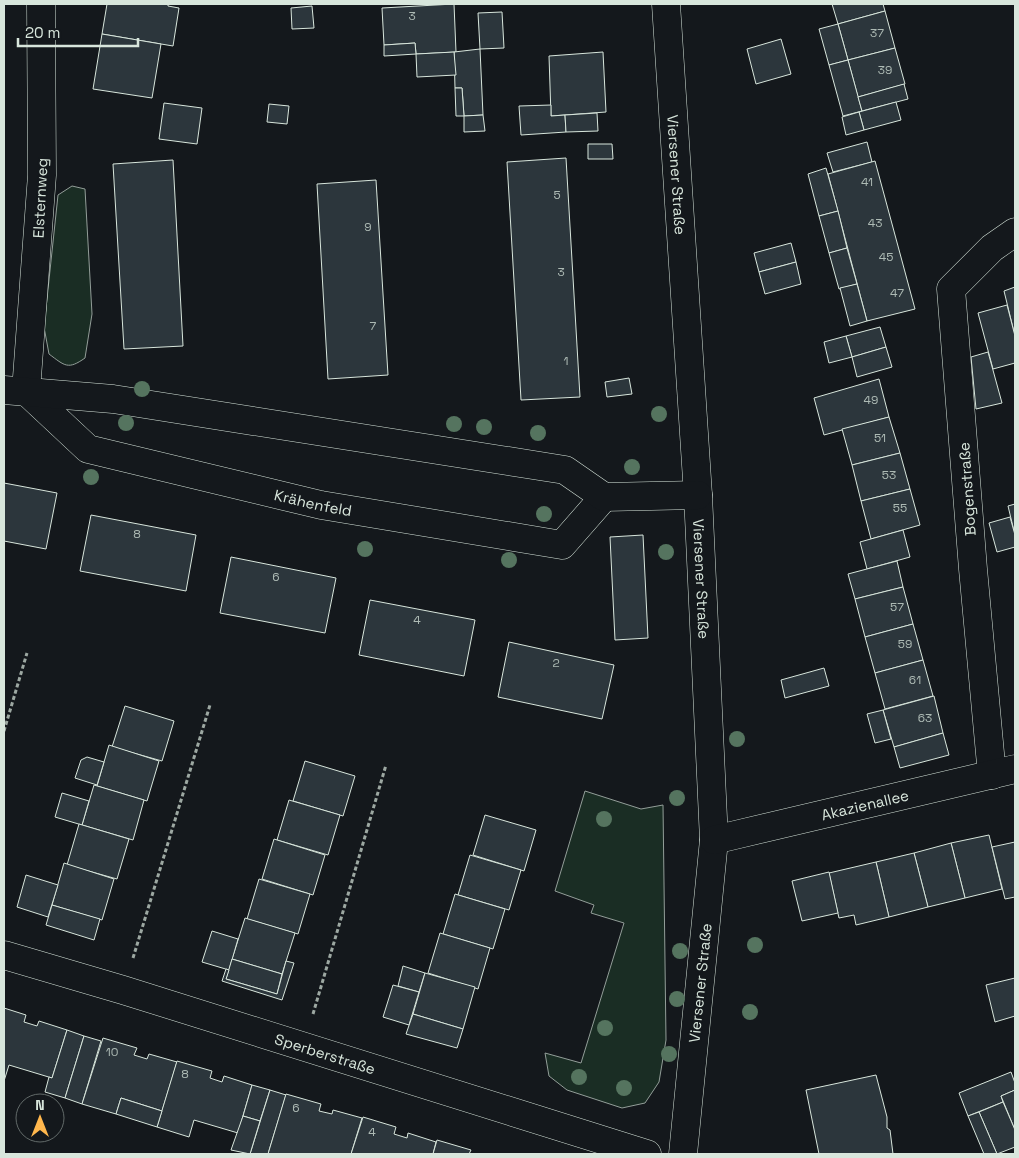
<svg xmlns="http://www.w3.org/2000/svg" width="1019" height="1158" font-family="'Space Grotesk',sans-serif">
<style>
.green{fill:#1a2d24;stroke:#939e99}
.building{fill:#2c363c;stroke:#d8e6dc}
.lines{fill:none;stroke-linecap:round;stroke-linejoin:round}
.minor-casing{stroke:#d8e6dc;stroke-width:29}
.path{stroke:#9da8a2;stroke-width:3;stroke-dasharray:4 2.5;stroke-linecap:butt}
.minor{stroke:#14181c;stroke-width:28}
.tree{fill:#55745f}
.labels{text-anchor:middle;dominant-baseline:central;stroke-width:4;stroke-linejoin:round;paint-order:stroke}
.number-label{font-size:12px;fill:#adbab4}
.street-label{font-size:15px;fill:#d8e6dc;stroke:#14181c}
</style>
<rect width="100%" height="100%" fill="#14181c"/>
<g class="green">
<path d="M72,186L85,189L92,314L85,358C68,370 65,366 49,354L44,327L58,195Z"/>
<polygon points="585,791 641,809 663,805 666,1040 659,1082 645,1103 622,1108 567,1090 549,1076 545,1053 581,1063 624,923 591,913 594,905 555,891"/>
</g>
<g class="building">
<polygon points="107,4 168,4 168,6 179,8 173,46 102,34"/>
<polygon points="454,4 456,52 416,54 415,43 384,45 382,8"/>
<polygon points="832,4 883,4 885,11 838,24"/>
<polygon points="312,6 314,28 292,29 291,8"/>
<polygon points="885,11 895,48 848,60 838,24"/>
<polygon points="502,12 504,48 480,49 478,13"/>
<polygon points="838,24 848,60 829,65 819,29"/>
<polygon points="102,34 161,44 152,98 93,89"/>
<polygon points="781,39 791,74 756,84 747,49"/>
<polygon points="415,43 416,54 384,56 384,45"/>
<polygon points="895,48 905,84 858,97 848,60"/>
<polygon points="480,49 483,115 464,116 462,88 455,88 454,52"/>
<polygon points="454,52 456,75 417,77 416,54"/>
<polygon points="603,52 606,112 551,116 549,56"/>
<polygon points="848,60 862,111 843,116 829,65"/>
<polygon points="904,84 908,99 862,111 858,97"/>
<polygon points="455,88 462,88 464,116 456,116"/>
<polygon points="896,102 901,120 864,130 859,112"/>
<polygon points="164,103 202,108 197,144 159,139"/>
<polygon points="269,104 289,106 287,124 267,122"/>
<polygon points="551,105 551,116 565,115 566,132 521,135 519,106"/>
<polygon points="859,112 864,130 846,135 842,117"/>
<polygon points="597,113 598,131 566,132 565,115"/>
<polygon points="483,115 485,131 464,132 464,116"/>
<polygon points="867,142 872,162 833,172 827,153"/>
<polygon points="588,144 612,144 613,159 588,159"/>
<polygon points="566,158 580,397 521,400 507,162"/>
<polygon points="173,160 183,346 124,349 113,164"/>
<polygon points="875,161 915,309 867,321 828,174"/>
<polygon points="826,168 838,211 819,216 808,174"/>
<polygon points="376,180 388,375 328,379 317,184"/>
<polygon points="838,211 847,248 829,253 819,216"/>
<polygon points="791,243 796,262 759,272 754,253"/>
<polygon points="847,248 857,284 839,289 829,253"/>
<polygon points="796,262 801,284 765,294 759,272"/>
<polygon points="857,284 867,321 850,326 840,288"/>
<polygon points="1015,287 1015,336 1004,291"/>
<polygon points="1007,305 1015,336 1015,363 993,369 978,313"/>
<polygon points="880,327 886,347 852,357 846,336"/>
<polygon points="846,336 852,357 829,363 824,342"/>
<polygon points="886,347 892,367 857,377 852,357"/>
<polygon points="988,352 1002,403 976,409 971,357"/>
<polygon points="629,378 632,394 607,397 605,382"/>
<polygon points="879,379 889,417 824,435 814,398"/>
<polygon points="889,417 900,453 852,465 842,429"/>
<polygon points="900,453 910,489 861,501 852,465"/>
<polygon points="4,483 57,493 46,549 4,541"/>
<polygon points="910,489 920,525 871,539 861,501"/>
<polygon points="1015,504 1015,535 1008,506"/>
<polygon points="91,515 196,535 186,591 80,571"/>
<polygon points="1010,517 1015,535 1015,547 997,552 989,523"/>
<polygon points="903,530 910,557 867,569 860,542"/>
<polygon points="643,535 648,638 615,640 610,537"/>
<polygon points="231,557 336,578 325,633 220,613"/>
<polygon points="897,561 903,587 855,599 848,574"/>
<polygon points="903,587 913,624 865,637 855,599"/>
<polygon points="370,600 475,620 464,676 359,655"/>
<polygon points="913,624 923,660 875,673 865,637"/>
<polygon points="509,642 614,665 602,719 498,697"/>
<polygon points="923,660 933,696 885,709 875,673"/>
<polygon points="824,668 829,686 785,698 781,680"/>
<polygon points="934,696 943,733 894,747 883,710"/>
<polygon points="125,706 174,721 162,761 112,747"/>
<polygon points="883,710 891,739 875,743 867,714"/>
<polygon points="943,733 949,755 900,768 894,747"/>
<polygon points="109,745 159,761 147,801 97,786"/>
<polygon points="87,757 104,762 97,785 75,778 81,760"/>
<polygon points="305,761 355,776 343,816 293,801"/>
<polygon points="94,785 144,800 133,840 82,825"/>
<polygon points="62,793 89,801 82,825 55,817"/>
<polygon points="289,800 340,815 328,855 277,840"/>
<polygon points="485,815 536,830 524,871 473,855"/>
<polygon points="79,824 129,839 117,879 67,865"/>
<polygon points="989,835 1002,889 965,898 951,843"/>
<polygon points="274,839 325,855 313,895 262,879"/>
<polygon points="1015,842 1015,897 1005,899 992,847"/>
<polygon points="951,843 965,898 928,907 914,853"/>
<polygon points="914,853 928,907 889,917 876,862"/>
<polygon points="470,855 521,870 509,910 458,895"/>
<polygon points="876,862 889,917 856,925 854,915 839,918 829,873"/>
<polygon points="64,863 114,879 102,920 52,905"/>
<polygon points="829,872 838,913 802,921 792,881"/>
<polygon points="26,875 58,885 48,917 17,907"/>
<polygon points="259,879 310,894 298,934 247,919"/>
<polygon points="455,894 505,909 493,949 443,934"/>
<polygon points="52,905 100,919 94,940 46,925"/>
<polygon points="245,918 295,933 282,974 232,959"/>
<polygon points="212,931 238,939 229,970 202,962"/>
<polygon points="440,933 490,948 478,989 428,973"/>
<polygon points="232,959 282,974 277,994 226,979"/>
<polygon points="286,961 294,963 282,1000 222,981 226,969 229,970 226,979 277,994"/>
<polygon points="403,966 425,973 419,992 398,986"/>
<polygon points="425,973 475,987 463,1029 413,1014"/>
<polygon points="1015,978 1015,1016 995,1022 986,985"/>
<polygon points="393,985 419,992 409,1025 383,1017"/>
<polygon points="4,1008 26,1015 24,1022 37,1026 39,1021 67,1030 52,1078 9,1065 4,1081"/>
<polygon points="413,1014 463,1029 457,1048 406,1034"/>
<polygon points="67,1030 84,1036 65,1098 45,1092 49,1077 52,1078"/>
<polygon points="84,1036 101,1041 82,1104 65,1098"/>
<polygon points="103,1038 137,1048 134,1055 147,1059 149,1054 177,1062 162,1111 121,1098 116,1114 82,1104"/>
<polygon points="177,1061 212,1071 210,1078 222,1082 224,1076 252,1085 238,1133 194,1120 189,1137 157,1127"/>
<polygon points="1011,1072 1015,1083 1015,1090 1001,1096 1003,1102 968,1116 959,1093"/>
<polygon points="876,1075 887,1117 887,1128 890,1130 893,1154 819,1154 806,1090"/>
<polygon points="252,1085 270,1090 260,1121 243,1116"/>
<polygon points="270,1090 286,1095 268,1154 250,1154"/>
<polygon points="1015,1090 1015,1130 1001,1096"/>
<polygon points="286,1094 321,1104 319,1111 332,1114 333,1110 362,1118 351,1154 268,1154"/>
<polygon points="121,1098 162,1111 157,1127 116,1114"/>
<polygon points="1003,1102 1015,1130 1015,1147 997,1154 979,1112"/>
<polygon points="979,1112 997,1154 984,1154 968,1116"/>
<polygon points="243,1116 260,1121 250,1154 231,1150"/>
<polygon points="363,1117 396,1127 394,1134 407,1138 408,1133 436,1142 433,1154 351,1154"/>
<polygon points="437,1140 471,1150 469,1154 433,1154"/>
</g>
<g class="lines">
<g class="minor-casing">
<g id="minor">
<path id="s1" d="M41,4L42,175L26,391L88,449L321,505L562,545L604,497"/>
<path id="s2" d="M666,4L698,495L714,840L683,1154"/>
<polyline points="4,390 113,399 565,470 604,497 698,495"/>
<polyline points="992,775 973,569 951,289 992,248 1015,232"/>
<path id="s3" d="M714,840L1015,769"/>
<path id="s4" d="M4,955L123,990L647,1154"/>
</g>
</g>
<g class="path">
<polyline points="4,731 27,653"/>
<polyline points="133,958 210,705"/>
<polyline points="313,1014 386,765"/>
</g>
<use href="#minor" class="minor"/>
</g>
<g class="tree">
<circle cx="142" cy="389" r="8"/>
<circle cx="659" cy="414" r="8"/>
<circle cx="126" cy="423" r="8"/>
<circle cx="454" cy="424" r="8"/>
<circle cx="484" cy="427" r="8"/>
<circle cx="538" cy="433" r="8"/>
<circle cx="632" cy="467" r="8"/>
<circle cx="91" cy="477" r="8"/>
<circle cx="544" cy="514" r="8"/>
<circle cx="365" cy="549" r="8"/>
<circle cx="666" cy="552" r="8"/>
<circle cx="509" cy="560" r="8"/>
<circle cx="737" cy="739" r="8"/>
<circle cx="677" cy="798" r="8"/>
<circle cx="604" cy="819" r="8"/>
<circle cx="755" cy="945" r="8"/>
<circle cx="680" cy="951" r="8"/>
<circle cx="677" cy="999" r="8"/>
<circle cx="750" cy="1012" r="8"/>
<circle cx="605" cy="1028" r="8"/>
<circle cx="669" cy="1054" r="8"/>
<circle cx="579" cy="1077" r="8"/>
<circle cx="624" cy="1088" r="8"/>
</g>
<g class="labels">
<g class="number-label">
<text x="412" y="16">3</text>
<text x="877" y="33">37</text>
<text x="885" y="70">39</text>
<text x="867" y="182">41</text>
<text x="557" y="195">5</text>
<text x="875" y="223">43</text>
<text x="368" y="227">9</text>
<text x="886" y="257">45</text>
<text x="561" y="272">3</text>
<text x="897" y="293">47</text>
<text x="373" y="326">7</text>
<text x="566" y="361">1</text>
<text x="871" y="400">49</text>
<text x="880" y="438">51</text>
<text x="889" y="475">53</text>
<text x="900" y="508">55</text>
<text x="137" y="534">8</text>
<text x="276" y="577">6</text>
<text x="897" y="607">57</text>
<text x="417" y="620">4</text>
<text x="905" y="644">59</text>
<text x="556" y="663">2</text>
<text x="915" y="680">61</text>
<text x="925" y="718">63</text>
<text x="112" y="1052">10</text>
<text x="185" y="1074">8</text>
<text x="296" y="1108">6</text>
<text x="372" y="1132">4</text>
</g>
<g class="street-label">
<text stroke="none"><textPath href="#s2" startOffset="171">Viersener Straße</textPath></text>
<text transform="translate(40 198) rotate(-87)">Elsternweg</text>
<text transform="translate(967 489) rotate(-94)">Bogenstraße</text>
<text stroke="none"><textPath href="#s1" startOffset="704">Krähenfeld</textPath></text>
<text stroke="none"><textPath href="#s2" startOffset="576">Viersener Straße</textPath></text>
<text stroke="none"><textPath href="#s3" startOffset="155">Akazienallee</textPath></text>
<text transform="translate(700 983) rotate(-84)">Viersener Straße</text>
<text stroke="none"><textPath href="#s4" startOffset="336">Sperberstraße</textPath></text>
</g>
</g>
<rect width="1019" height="1158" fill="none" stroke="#d8e6dc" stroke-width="10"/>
<g transform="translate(40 1118)"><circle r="24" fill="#14181c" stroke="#626a69"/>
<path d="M0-4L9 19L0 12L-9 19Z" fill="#ffb74d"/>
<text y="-8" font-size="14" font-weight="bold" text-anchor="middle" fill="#d8e6dc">N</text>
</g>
<path d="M18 38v8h120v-8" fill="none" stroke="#d8e6dc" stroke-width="2.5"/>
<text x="25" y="38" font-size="15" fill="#d8e6dc" stroke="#14181c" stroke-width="4" paint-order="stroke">20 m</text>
</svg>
